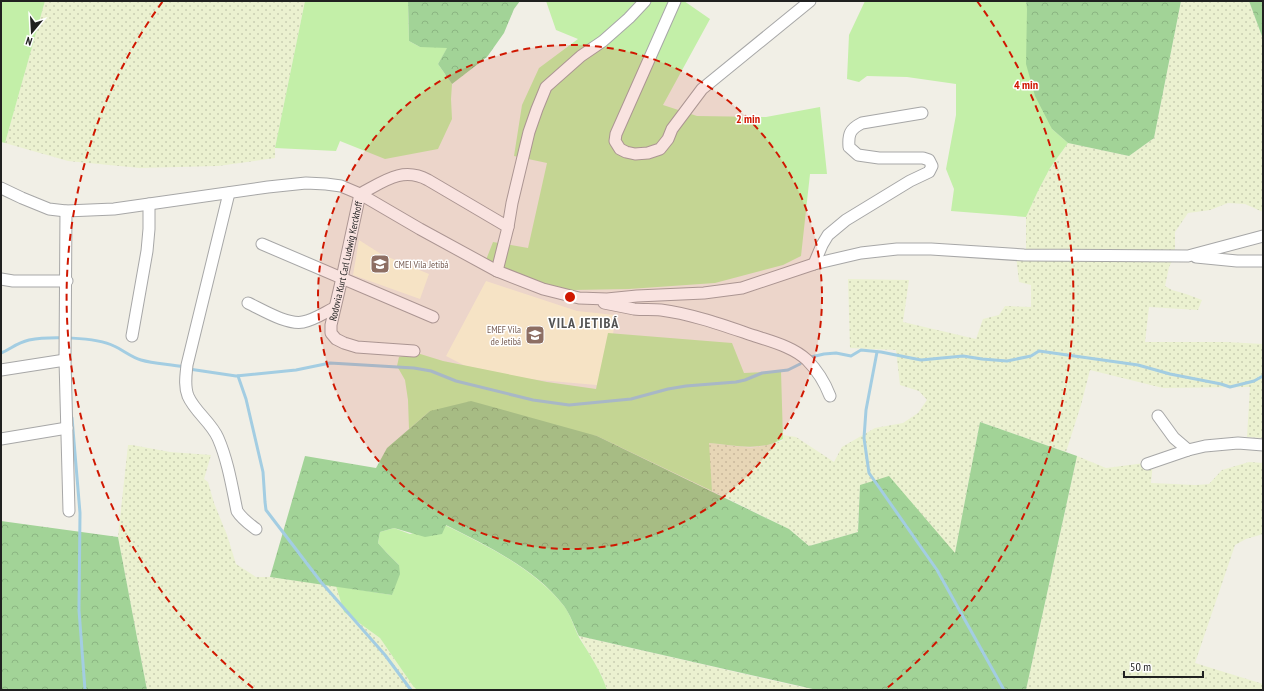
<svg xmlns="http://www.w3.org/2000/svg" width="1264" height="691" font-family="'PT Sans Narrow',sans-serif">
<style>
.education{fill:#fcffe1}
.farmland{fill:url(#farmland-dots)}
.grass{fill:#c3efa8}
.forest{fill:url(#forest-crowns)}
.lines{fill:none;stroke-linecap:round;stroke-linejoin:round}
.stream{stroke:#a3cde2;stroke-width:3}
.minor-casing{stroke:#a7a7a7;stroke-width:13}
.minor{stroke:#fff;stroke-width:11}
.ring{fill:none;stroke:#d01700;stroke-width:2;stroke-dasharray:7 5}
.labels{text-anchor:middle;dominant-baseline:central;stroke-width:3;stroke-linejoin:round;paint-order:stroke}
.street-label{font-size:10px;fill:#202020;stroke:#fff}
.education-label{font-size:10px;fill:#785e54;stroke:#fff;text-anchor:start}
.district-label{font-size:14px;font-weight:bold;letter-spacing:1px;fill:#535353;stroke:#fff}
.centre{fill:#d01700;stroke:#fff;stroke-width:2}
.ring-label{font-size:12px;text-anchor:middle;font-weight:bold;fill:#d01700;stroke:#fff;stroke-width:3;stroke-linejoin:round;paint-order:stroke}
</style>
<defs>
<pattern id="farmland-dots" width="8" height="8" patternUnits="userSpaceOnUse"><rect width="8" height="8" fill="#ebf1d0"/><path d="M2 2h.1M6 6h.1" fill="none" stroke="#c9ceb2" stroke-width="1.8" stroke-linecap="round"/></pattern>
<pattern id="forest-crowns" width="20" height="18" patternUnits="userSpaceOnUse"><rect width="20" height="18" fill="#a2d397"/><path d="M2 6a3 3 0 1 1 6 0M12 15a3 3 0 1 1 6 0" fill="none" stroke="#8bb582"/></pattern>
</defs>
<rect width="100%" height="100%" fill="#f1efe6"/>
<g class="education">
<polygon points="359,240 381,254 429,274 420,299 353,275"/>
<polygon points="486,281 577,311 615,315 608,386 483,375 446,356"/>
</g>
<g class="farmland">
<polygon points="45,1 305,1 275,148 275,158 218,166 140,168 68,161 5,143"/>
<polygon points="1181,1 1249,1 1263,39 1263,212 1245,204 1228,203 1210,210 1188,213 1175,232 1175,255 1169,267 1165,286 1172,290 1186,294 1202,300 1198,310 1149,307 1145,342 1226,342 1263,344 1263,438 1247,437 1250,387 1163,388 1090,370 1081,405 1066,452 980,422 955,554 860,485 858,532 809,546 789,529 712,491 708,443 751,448 763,446 776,443 783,440 783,435 796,437 834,462 842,447 875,428 903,423 918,413 927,400 919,391 900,385 896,350 850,348 848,279 909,280 903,322 976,339 983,319 999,315 1005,306 1031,307 1031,285 1019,282 1016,255 1026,255 1026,217 1038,191 1050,168 1068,143 1129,156 1154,138"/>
<polygon points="128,445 132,445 170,452 211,455 204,479 208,482 214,503 227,535 236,564 256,577 270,577 336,586 344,612 380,638 413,686 417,690 147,690 118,537"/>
<polygon points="1077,456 1106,468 1153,462 1151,483 1196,485 1209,484 1222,470 1249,462 1263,463 1263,534 1246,539 1235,545 1195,663 1263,684 1263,690 1026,690"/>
<polygon points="579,636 801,687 817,690 607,690 602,676"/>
</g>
<g class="grass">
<polygon points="1,1 45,1 5,143 1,142"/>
<polygon points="305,1 408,1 409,41 420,47 448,47 438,64 452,84 451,99 452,119 438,149 385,159 340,141 336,151 275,148"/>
<polygon points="546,1 684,1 710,19 663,105 697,116 766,117 820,107 827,174 810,174 801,256 783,265 715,283 629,289 572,290 546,286 484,265 493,242 528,248 547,163 514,156 522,105 539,68 578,39 556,30"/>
<polygon points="865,1 1026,1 1052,129 1068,143 1050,168 1038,191 1026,217 951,211 954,189 946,169 956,115 956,84 907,77 867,76 859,82 847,79 849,35"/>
<path d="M608,333L732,343L744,373L781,371L783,439C759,452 734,445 709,443L712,491L597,436L430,411L409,429L408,400L405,380L397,366L399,357L417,353L443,361L547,382L596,389Z"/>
<path d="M445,525C487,546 534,568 564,606C571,615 574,628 580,639C590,655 601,671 607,690H417L413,686L380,638L344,612L336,586L392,595L399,565L386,552L378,543L380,532L394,528L410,534Z"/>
</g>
<g class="forest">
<polygon points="408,1 520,1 514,9 504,33 487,57 452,84 438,64 447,48 420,47 409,41"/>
<polygon points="1026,1 1181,1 1154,138 1129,156 1068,143 1052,129 1035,96 1026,64 1027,9"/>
<polygon points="1249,1 1263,1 1263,39"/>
<path d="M471,401L597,436L789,529L809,546L858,532L860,485L889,476L955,553L980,422L1077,456L1026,690H817L579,636C574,626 570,614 564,606C535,568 487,546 446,525L442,534L425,537L394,528L380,532L378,543L386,552L399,565L400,574L392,595L270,577L305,456L376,468L387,448L430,411Z"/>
<polygon points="1,521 118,537 147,690 1,690"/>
</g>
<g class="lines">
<g class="stream">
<polyline points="877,352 866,410 864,438 869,473 937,570 1004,690"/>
<path d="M1,353C11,349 16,343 29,340C49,336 96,337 114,346C123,350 131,357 141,360C155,364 170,364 184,367"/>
<polyline points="811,357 824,354 836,353 851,356 861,350 881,352 921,360 963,356 982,359 1007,361 1031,356 1039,351 1138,365 1170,374 1221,384 1230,387 1254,381 1263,376"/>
<polyline points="189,369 236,376 296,370 330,363 414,368 431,371 456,381 533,400 569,405 631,399 668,389 686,386 736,382 745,380 762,373 788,370 800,364"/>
<polyline points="238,376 246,399 263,472 265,502 266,510 321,582 385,655 411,690"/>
<polyline points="72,418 80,513 79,610 85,690"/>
</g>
<g class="minor-casing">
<g id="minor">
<polyline points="675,1 616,134 615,141 620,149 626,152 635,154 648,153 660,149 668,139 672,129 702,89 810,1"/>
<polyline points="1,188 22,198 49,209 66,211 114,209 268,187 306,183 326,184 341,186 360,194 420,229 497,271 543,289 579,298 607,299 637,296 704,293 742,288 814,264 861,253 897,249 931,249 1024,255 1188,256 1263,236"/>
<path d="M229,193L187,365C186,375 184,386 188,396C195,412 211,422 218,438C228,461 232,487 237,511C242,519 248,523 256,529"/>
<polyline points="66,211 65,360 69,511"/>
<polyline points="508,227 512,203 529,132 537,109 546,87 581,56 603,41 629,18 645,1"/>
<polyline points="262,244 433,317"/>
<polyline points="1196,257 1237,261 1263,261"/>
<path d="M814,264L822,245L828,235L846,220L910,181L929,172L932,166L929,160L923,158H879L858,155L849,147C848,134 850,129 862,123L922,113"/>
<polyline points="1,279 13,281 67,281"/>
<path d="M248,303C263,310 287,325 303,322C314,320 324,313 334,308"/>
<path d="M604,303C614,305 624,307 634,309C643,310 652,309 661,310C692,314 725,326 755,336C773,342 793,347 807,360C817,370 825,383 830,396"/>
<polyline points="132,336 147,251 149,229 149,204"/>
<path id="s1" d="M414,351L357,347L344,343L336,339L331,333V325L342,278L360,194C383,182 402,166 428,180L508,227L497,271"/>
<polyline points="1,370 65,360"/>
<polyline points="1158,416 1174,438 1188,450 1205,446 1238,443 1263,445"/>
<polyline points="1,439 67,428"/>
<polyline points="1147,464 1188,450"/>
</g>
</g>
<use href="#minor" class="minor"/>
</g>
<circle cx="570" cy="297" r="252" fill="#d01700" fill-opacity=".12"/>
<g class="ring">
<circle cx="570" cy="297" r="252"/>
<path d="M253 688A503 503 0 0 1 163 1M977 1A503 503 0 0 1 887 688"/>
</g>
<defs>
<g id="school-square" transform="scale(1)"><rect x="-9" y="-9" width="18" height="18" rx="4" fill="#8d6e63" stroke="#fff"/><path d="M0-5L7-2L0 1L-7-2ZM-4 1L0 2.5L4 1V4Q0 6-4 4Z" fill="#fff"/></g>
</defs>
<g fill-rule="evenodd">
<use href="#school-square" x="380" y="264"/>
<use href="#school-square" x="535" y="335"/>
</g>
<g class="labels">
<g class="street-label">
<text stroke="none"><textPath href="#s1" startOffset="161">Rodovia Kurt Carl Ludwig Kerckhoff</textPath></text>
</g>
<g class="education-label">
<text x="394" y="264">CMEI Vila Jetibá</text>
<text x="521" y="329" text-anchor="end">EMEF Vila<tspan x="521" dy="12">de Jetibá</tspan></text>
</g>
<g class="district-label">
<text x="584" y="323">VILA JETIBÁ</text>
</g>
</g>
<circle cx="570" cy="297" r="6" class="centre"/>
<g class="ring-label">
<text x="1026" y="89">4 min</text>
<text x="748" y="123">2 min</text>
</g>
<rect width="1264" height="691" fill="none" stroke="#202020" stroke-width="4"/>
<g transform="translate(32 32) rotate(198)" stroke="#ffffff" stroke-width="3" paint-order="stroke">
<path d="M0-3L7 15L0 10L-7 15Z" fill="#202020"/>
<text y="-6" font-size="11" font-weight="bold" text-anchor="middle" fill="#202020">N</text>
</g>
<path d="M1124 671v6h79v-6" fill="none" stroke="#202020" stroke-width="2"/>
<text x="1130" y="671" font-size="12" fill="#202020" stroke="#ffffff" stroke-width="3" paint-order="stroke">50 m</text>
</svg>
